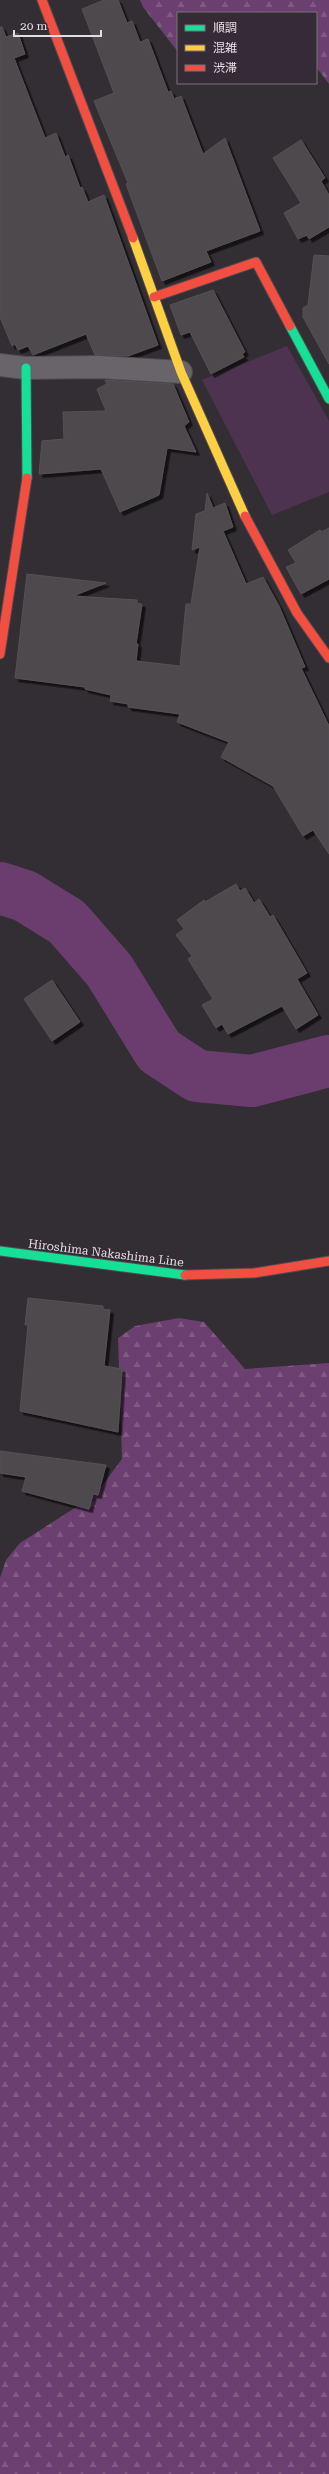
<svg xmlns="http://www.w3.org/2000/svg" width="329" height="2474" font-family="'Roboto Serif','Noto Sans JP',serif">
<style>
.forest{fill:url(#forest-firs)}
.green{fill:#4d3350}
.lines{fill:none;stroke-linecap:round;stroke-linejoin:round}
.river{stroke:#6b3d6e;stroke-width:52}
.building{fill:#4d494d;stroke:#555156;filter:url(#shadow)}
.street-casing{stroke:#4f4a4f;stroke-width:24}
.fast-casing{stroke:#4f4a4f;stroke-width:11}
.slow-casing{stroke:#4f4a4f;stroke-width:11}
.jam-casing{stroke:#4f4a4f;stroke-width:11}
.street{stroke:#686469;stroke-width:22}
.fast{stroke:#16e098;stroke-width:9}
.slow{stroke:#ffcf43;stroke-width:9}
.jam{stroke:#f24e42;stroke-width:9}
.labels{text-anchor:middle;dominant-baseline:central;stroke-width:3;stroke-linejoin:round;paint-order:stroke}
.street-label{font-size:12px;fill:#e3dce3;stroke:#352b36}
</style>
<defs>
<pattern id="forest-firs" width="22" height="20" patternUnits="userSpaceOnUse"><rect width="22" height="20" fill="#6b3f6f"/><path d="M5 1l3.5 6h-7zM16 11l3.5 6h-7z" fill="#805a83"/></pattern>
<filter id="shadow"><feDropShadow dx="3.5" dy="3.5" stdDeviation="0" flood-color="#0009"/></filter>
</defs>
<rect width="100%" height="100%" fill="#332e33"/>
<g class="forest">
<polygon points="140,0 329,0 329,84 316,67 316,13 178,13 178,52 143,7"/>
<polygon points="179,1318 204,1322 245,1369 329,1363 329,2474 0,2474 0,1578 6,1560 20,1543 95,1495 122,1459 118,1338 135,1326"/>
</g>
<polygon class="green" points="287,346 329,421 329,492 272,515 202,380"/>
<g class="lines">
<polyline class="river" points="0,888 25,896 67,922 109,970 159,1051 197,1076 252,1081 329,1061"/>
</g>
<g class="building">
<polygon points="104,0 118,0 127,23 132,21 140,42 148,39 168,92 171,91 174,99 181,96 203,154 225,138 260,231 206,251 211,262 162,281 126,184 128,183 94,101 114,93 82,9"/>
<polygon points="0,27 2,27 6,37 18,33 25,54 14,58 45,138 56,133 65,157 68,155 80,188 82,187 88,202 104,195 158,345 128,356 95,355 86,334 33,355 28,346 18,350 15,344 12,346 0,317"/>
<polygon points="301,140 325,178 321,181 329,195 329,227 309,239 307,235 298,239 284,213 301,203 273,158"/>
<polygon points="314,255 329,256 329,364 303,317 303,308 308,305"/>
<polygon points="213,290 245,352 242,354 244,357 211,374 190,332 181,335 170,305"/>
<polygon points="105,380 173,384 189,422 184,426 196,452 167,448 159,495 120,512 101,469 39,474 42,441 64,439 63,412 106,411 97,389 107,384"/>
<polygon points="207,493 213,508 225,503 233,527 223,531 246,584 263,577 279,606 305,667 301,668 329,726 329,854 313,830 303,836 273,786 221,757 229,742 177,722 180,714 128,707 128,704 110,701 111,695 85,689 85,687 15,678 27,574 106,583 73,596 137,600 137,603 142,604 136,644 138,644 136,661 180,666 186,604 191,604 200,547 192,550 196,514 205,511"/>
<polygon points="329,528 329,579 301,594 286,567 296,563 288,550 320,530 321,532"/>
<polygon points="236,884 240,891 245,888 254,903 259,899 270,917 273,915 307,973 297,979 318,1015 296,1029 282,1006 228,1034 222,1024 216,1028 202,1005 213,999 188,959 192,956 176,935 184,929 177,920 204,900 205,902"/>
<polygon points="52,980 80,1022 52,1041 24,999"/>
<polygon points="28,1298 103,1306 103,1309 110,1310 104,1366 122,1369 118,1432 20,1411 28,1325 25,1325"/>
<polygon points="0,1451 106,1465 98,1495 93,1494 89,1509 22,1491 26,1477 0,1473"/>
</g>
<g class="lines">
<g class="street-casing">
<polyline id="street" points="0,365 26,368 99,367 181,372"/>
</g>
<g class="fast-casing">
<g id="fast">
<polyline points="290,326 329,399"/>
<polyline points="26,368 27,478"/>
<polyline points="0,1251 185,1275"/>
</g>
</g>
<g class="slow-casing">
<polyline id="slow" points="133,238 181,372 245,516"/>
</g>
<g class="jam-casing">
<g id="jam">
<polyline points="42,0 133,238"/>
<polyline points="154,297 256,262 290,326"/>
<polyline points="245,516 297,613 329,658"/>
<polyline points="0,654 27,478"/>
<polyline points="185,1275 254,1273 329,1261"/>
</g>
</g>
<use href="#street" class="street"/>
<use href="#fast" class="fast"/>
<use href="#slow" class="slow"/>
<use href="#jam" class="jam"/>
</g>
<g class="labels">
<g class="street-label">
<text transform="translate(106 1253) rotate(7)">Hiroshima Nakashima Line</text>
</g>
</g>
<rect x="177" y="12" width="140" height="72" fill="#352b36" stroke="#7b727b"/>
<rect x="185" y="25" width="20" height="6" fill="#16e098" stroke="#7b727b"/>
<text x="213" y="32" font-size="12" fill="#e3dce3">順調</text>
<rect x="185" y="45" width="20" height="6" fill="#ffcf43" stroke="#7b727b"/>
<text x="213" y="52" font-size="12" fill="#e3dce3">混雑</text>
<rect x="185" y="65" width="20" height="6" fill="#f24e42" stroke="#7b727b"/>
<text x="213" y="72" font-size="12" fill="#e3dce3">渋滞</text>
<path d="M14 30v6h87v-6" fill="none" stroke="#e3dce3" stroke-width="2"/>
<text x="20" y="30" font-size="12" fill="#e3dce3" stroke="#352b36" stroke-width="3" paint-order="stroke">20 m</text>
</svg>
